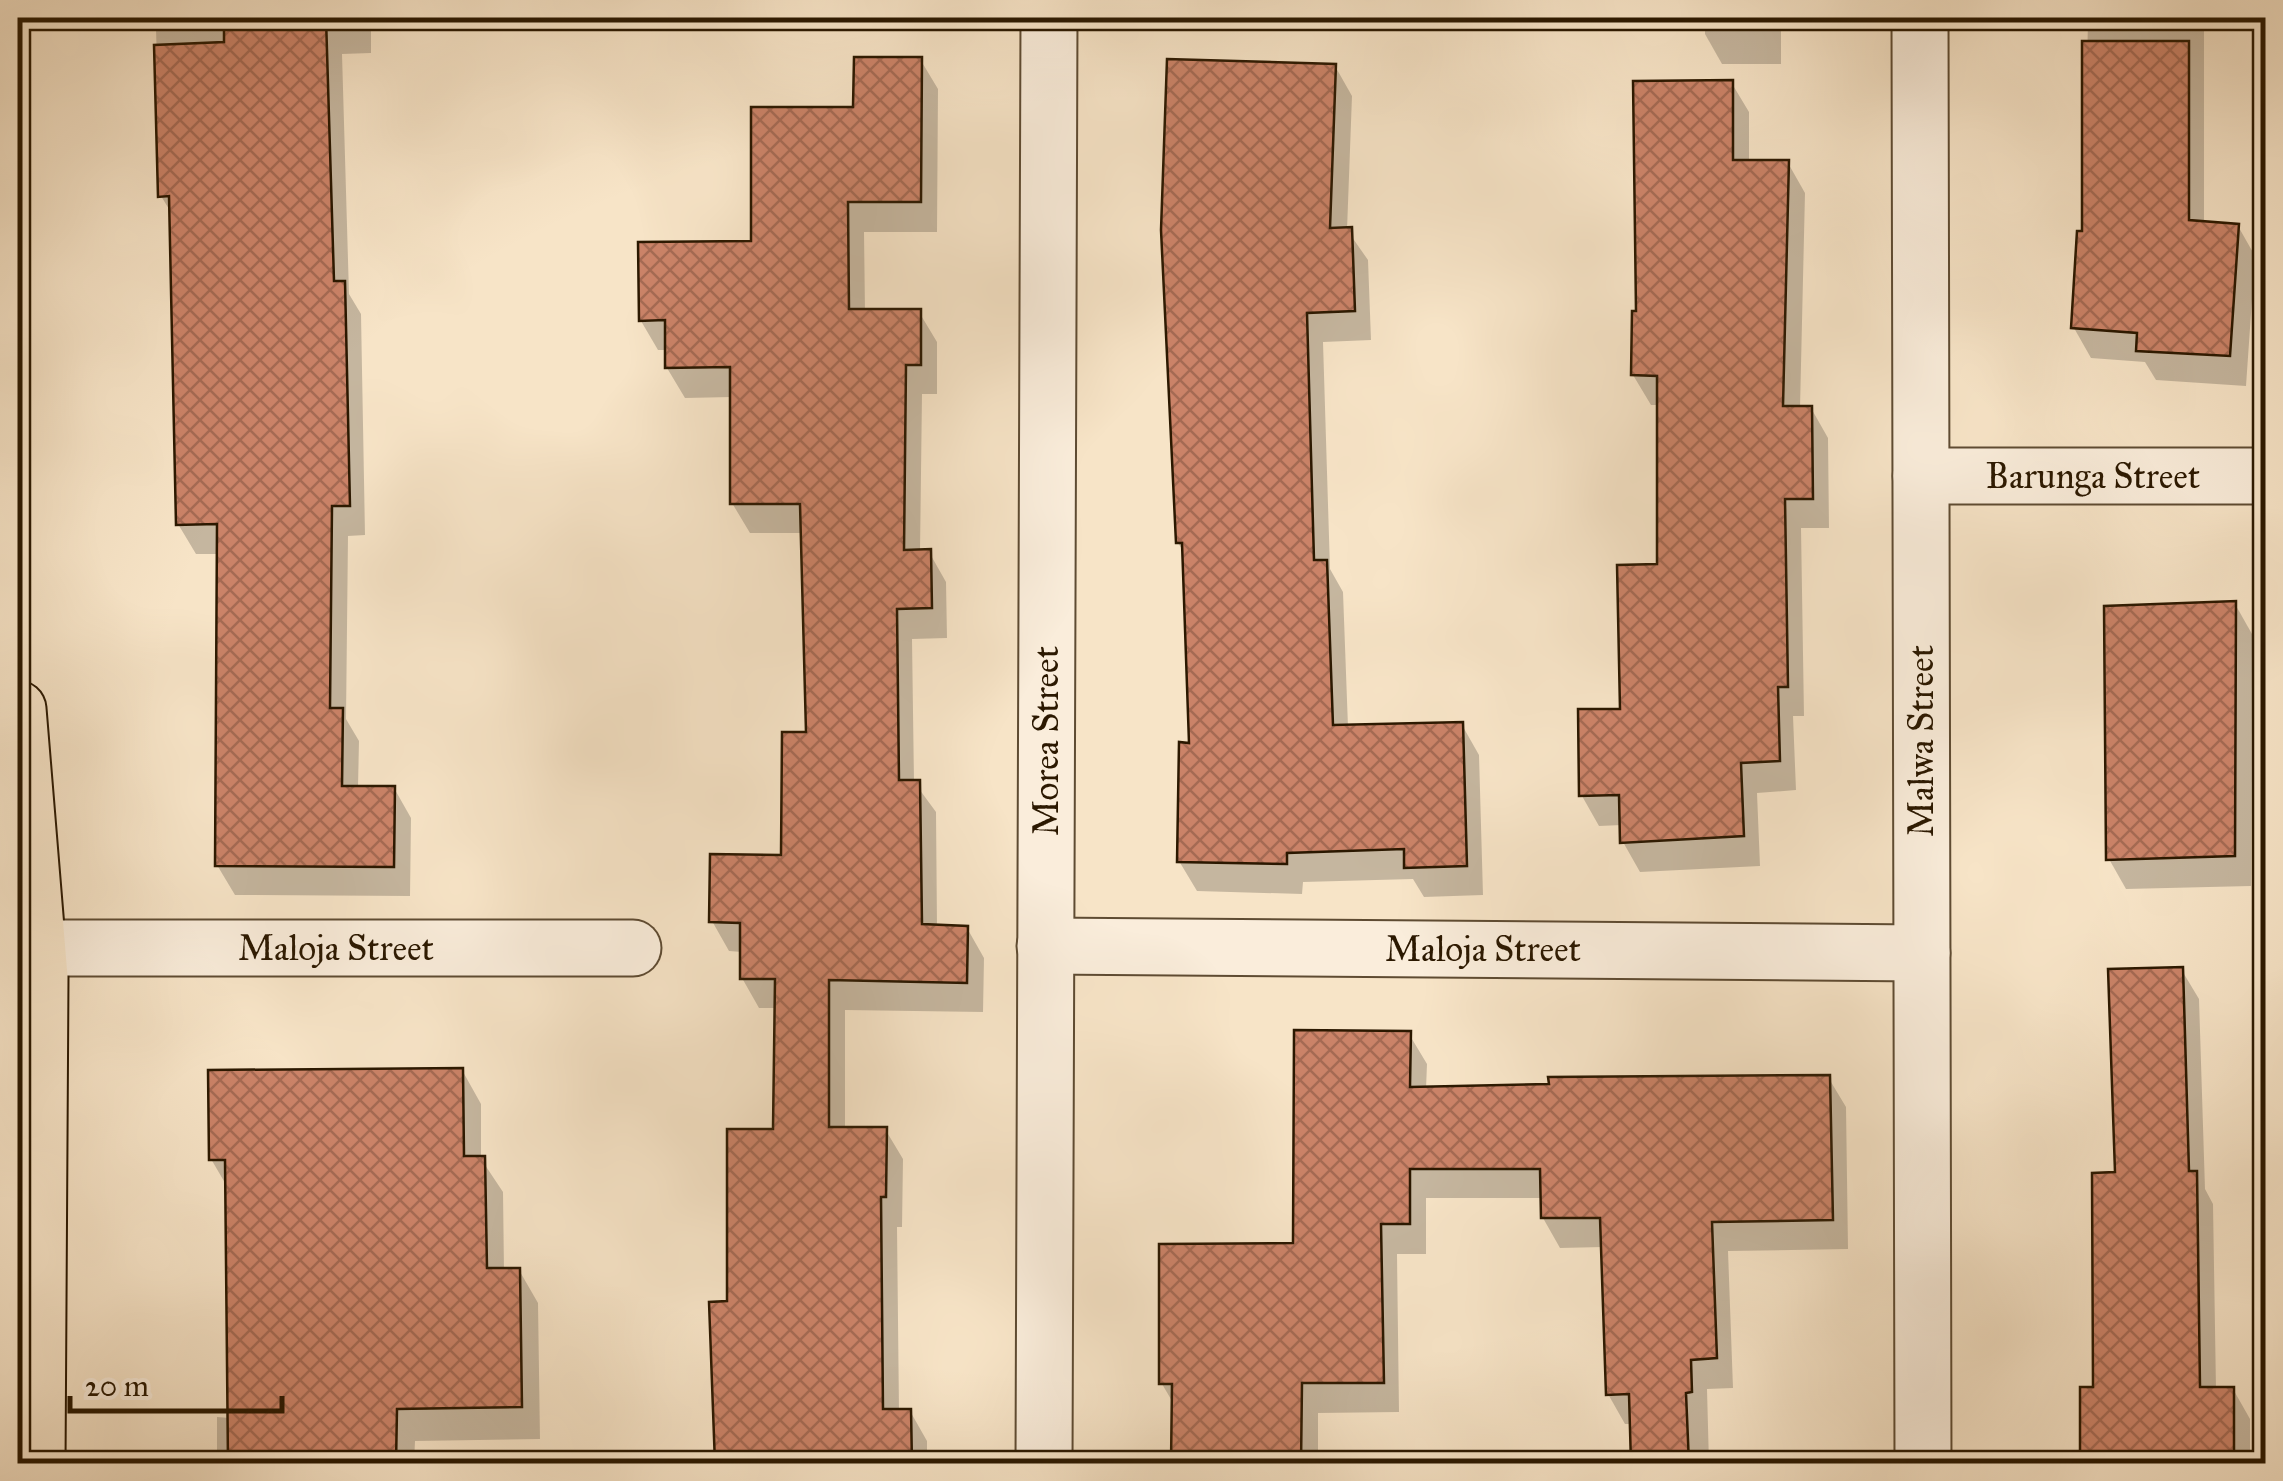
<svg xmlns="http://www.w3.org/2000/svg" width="2283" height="1481" font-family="'IM FELL Great Primer',serif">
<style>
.shadow{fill:#0003}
.building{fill:url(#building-cross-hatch);stroke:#2b1800;stroke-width:2.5}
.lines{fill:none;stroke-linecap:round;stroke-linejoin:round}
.minor-casing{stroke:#5e4b32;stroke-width:59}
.major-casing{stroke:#2b1800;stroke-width:59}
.minor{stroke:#faeddb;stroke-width:55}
.major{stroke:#f7e4c7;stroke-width:55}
.labels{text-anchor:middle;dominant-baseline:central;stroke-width:8;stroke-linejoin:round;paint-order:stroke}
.street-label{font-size:35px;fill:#2b1800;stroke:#faeddb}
</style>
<defs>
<pattern id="building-cross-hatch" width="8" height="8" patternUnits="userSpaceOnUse" patternTransform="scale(2.5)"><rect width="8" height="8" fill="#cb8368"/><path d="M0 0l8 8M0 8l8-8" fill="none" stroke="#a56a53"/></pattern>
</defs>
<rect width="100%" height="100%" fill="#f7e4c7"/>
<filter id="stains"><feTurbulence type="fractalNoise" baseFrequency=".002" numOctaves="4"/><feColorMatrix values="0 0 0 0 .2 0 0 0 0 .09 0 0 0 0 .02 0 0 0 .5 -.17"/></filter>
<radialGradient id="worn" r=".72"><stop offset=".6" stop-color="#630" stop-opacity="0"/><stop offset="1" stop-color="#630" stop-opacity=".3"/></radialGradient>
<g class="shadow">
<polygon points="149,18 371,18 371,53 342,54 349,294 361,314 365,535 348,536 346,719 359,741 358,788 394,788 411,818 410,896 235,895 217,865 219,554 196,554 178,524 172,214 161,196 156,29"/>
<polygon points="1705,18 1781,18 1781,64 1722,64 1705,34"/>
<polygon points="2088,18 2204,18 2204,224 2238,226 2255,256 2246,386 2156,380 2145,362 2091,358 2074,328 2084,234"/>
<polygon points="920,59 938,89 937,232 864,232 865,312 919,312 937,342 937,394 922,394 920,552 929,552 946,582 947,638 912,639 914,782 936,812 937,927 967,928 984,958 983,1012 845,1010 845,1129 885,1129 903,1159 902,1227 897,1227 899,1412 910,1411 927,1441 927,1464 717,1464 729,1304 776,1132 777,1008 759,1008 742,978 742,952 729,951 712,921 784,858 808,734 804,533 750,533 732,503 732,397 685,398 667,368 667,350 658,350 641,321 754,244 855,110"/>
<polygon points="1335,66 1352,96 1347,230 1368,260 1371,340 1323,342 1330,569 1343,592 1348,727 1462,725 1479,755 1483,895 1424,897 1413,879 1303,882 1302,894 1197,891 1179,861 1192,746 1185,554 1178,543"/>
<polygon points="1731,82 1749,112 1749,163 1788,163 1805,193 1800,408 1811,408 1828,438 1829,528 1801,528 1804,716 1793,716 1796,790 1757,793 1760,866 1640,872 1623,842 1622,825 1599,826 1582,796 1622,711 1660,566 1660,405 1651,405 1633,375 1638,313"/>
<polygon points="2235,604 2252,634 2251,886 2126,889 2109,859"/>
<polygon points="2181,969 2199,999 2205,1189 2213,1204 2216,1389 2233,1389 2250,1419 2250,1464 2082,1464 2096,1389 2117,1175"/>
<polygon points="1409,1034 1427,1064 1426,1089 1828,1077 1846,1107 1848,1249 1728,1251 1733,1388 1707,1389 1709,1464 1634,1464 1633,1424 1625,1424 1608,1394 1603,1247 1560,1248 1543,1218 1543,1198 1426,1198 1426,1254 1397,1254 1399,1412 1318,1413 1318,1464 1174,1464 1175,1406 1162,1384 1296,1245"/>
<polygon points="462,1070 481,1104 481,1159 503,1192 504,1271 519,1270 538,1303 540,1439 415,1441 414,1464 217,1464 217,1417 230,1418 228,1188 211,1159"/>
</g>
<g class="building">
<polygon points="224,18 326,18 334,281 345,281 350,506 332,506 330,708 343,708 342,786 395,786 394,867 215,866 217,524 176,525 169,196 158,197 154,45 224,42"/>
<polygon points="2082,41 2189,41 2189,220 2239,224 2230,356 2136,351 2137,333 2071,328 2077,231 2082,231"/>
<polygon points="854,57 922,57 921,202 848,202 849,309 921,309 921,365 906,365 904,550 931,549 932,608 897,609 899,780 920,780 922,924 968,926 967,983 829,980 829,1127 887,1127 886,1197 881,1197 883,1409 911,1409 912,1464 715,1464 709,1302 727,1301 727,1129 773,1129 775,979 740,979 740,923 709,922 710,854 781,855 782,732 806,732 800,504 730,504 730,367 665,368 665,320 639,321 638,242 751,241 751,107 853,107"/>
<polygon points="1167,59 1336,64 1330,228 1352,227 1355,311 1307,313 1314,560 1327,560 1333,725 1463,722 1467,866 1404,868 1404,849 1287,853 1287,864 1177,862 1179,742 1189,743 1182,543 1176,543 1161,230"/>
<polygon points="1733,80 1733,160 1789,160 1783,406 1812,406 1813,499 1785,499 1788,687 1778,687 1780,761 1741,763 1744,836 1620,843 1619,795 1579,796 1578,709 1620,709 1617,565 1657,564 1657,376 1631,375 1632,311 1636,311 1633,81"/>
<polygon points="2236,601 2235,856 2106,860 2104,606"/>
<polygon points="2183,967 2189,1171 2197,1171 2200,1387 2234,1387 2234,1464 2080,1464 2080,1387 2093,1387 2092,1173 2115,1172 2108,969"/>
<polygon points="1294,1030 1411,1031 1410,1087 1549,1084 1548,1077 1830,1075 1833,1220 1712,1222 1717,1358 1691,1360 1692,1392 1686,1393 1689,1464 1631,1464 1629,1394 1606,1395 1600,1218 1541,1218 1540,1169 1410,1169 1410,1224 1381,1224 1384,1383 1302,1383 1301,1464 1171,1464 1172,1384 1159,1384 1159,1244 1293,1243"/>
<polygon points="463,1068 464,1156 485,1156 487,1268 520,1268 522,1407 397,1409 396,1464 228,1464 225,1160 209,1160 208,1070"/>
</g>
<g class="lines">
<g class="minor-casing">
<g id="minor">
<polyline points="1920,18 1923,1464"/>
<polyline points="1921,476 2266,476"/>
<polyline points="1045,946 1922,953"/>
<polyline points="38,948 633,948"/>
<polyline points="1044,1464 1049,18"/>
</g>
</g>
<g class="major-casing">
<polyline id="major" points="18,709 40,977 37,1464"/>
</g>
<use href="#minor" class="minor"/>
<use href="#major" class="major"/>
</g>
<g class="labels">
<g class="street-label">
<text x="2093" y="476">Barunga Street</text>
<text transform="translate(1046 741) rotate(-90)">Morea Street</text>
<text transform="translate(1921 741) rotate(-90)">Malwa Street</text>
<text x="336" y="948">Maloja Street</text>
<text x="1483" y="949">Maloja Street</text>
</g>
</g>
<rect width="2283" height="1481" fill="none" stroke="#f7e4c7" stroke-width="60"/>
<rect x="20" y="20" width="2243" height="1441" fill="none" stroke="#2b1800" stroke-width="5"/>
<rect x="30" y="30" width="2223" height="1421" fill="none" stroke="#2b1800" stroke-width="2.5"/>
<path d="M70 1396v15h212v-15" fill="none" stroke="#2b1800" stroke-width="5"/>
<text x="85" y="1396" font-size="30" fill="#2b1800" stroke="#faeddb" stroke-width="8" paint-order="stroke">20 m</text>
<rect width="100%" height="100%" filter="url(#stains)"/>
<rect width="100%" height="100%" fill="url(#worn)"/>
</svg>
